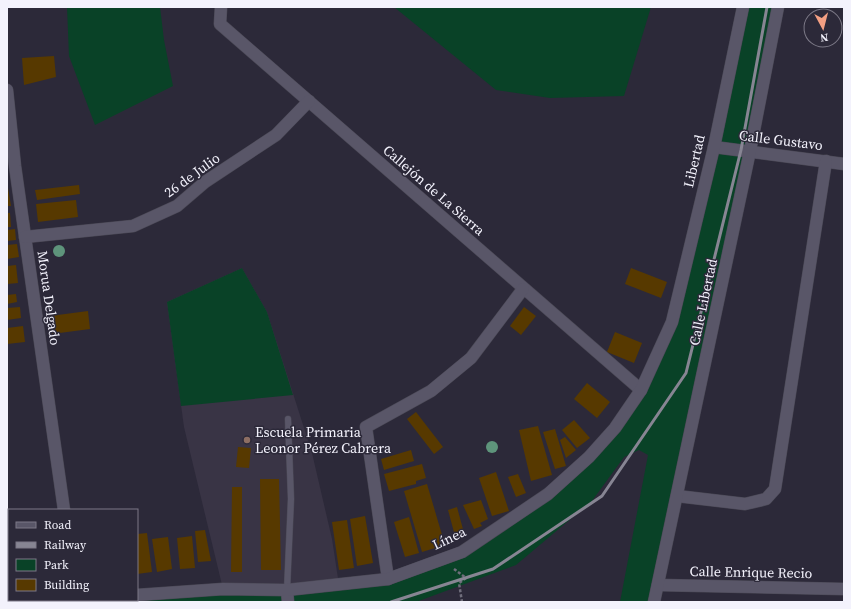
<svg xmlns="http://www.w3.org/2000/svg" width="851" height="609" font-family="'Source Serif 4',serif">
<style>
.education{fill:#393445}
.green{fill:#094227}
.building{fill:#573900}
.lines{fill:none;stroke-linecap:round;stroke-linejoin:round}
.service-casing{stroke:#4a4855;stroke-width:7}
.minor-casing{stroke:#4a4855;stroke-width:13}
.path{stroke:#706e7c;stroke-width:2.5;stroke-dasharray:3 2;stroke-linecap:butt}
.service{stroke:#595668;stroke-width:6}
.minor{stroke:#595668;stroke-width:12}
.rail{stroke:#878593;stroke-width:3}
.tree{fill:#5e947b}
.education-dot{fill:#8d6e63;stroke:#2c2939;stroke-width:1.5}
.labels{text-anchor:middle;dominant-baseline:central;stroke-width:3;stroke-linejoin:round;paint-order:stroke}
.street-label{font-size:14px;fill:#f3f2fc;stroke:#2c2939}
.poi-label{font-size:14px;fill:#f3f2fc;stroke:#2c2939;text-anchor:start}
</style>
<rect width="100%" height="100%" fill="#2c2939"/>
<polygon class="education" points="242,268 267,312 312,453 332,539 339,585 223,589 184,427 167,302"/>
<g class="green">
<polygon points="67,7 160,7 164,40 173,86 95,125 69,56"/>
<polygon points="394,7 651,7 624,96 550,98 496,90"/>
<polygon points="743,7 778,7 654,602 620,602 648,455 639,450 624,457 592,501 516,565 416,602 62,602 72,600 137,600 388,579 462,552 528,509 615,428 672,322"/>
<polygon points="242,268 267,312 293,395 181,406 167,302"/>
</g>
<g class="building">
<polygon points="54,56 56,77 24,85 22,58"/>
<polygon points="7,182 11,206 7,206"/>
<polygon points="79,185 80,194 37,200 35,190"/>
<polygon points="76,200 78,217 38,222 36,204"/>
<polygon points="7,213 10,213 11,227 7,227"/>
<polygon points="15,229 16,240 7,241 7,230"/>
<polygon points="17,244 19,257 7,259 7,245"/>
<polygon points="16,265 18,283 7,284 7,266"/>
<polygon points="631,268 667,282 661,298 625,284"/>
<polygon points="16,294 17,302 7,304 7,295"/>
<polygon points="20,307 21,318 7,320 7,308"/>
<polygon points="524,307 536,316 521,335 510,326"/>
<polygon points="88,311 90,329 52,334 50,316"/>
<polygon points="23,326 25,342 7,344 7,328"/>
<polygon points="615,332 642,343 634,363 607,352"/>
<polygon points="587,383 610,402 597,418 574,399"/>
<polygon points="416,412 443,447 434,454 407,419"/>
<polygon points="574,420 590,438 577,448 562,430"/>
<polygon points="538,426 552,475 531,481 519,430"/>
<polygon points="555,429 566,466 555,469 543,432"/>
<polygon points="565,437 576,450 566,458 560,440"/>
<polygon points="238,447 251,448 249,468 236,467"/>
<polygon points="411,450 414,461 384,470 381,459"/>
<polygon points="422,464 426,478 416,481 416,484 389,491 384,474"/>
<polygon points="496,472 509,511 492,516 479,478"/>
<polygon points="518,474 526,493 516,497 508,477"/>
<polygon points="260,479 279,479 281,570 261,570"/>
<polygon points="427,484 445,545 422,552 404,491"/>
<polygon points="232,487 242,487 242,572 231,572"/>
<polygon points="481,500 488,519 480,523 482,526 474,529 463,505"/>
<polygon points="457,507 464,533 455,536 448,510"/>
<polygon points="365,516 373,563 357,566 350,519"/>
<polygon points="409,517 419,553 405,557 394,522"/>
<polygon points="347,520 354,568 339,570 332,522"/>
<polygon points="205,530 211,561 198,562 195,531"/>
<polygon points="147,533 152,572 137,574 137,534"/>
<polygon points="192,536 195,568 180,569 177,538"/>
<polygon points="168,537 172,569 157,572 152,539"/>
<polygon points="7,575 9,582 9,598 7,599"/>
</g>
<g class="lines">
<g class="service-casing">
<polyline id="service" points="287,590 291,499 288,419"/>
</g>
<g class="minor-casing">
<g id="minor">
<polyline points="221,7 220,24 641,390"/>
<polyline points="7,90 15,166 64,510"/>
<polyline points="714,147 844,164"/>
<polyline points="25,237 133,226 177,206 205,182 276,135 309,101"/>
<polyline points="677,496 745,504 766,499 775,489 826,161"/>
<polyline points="388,579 366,427 431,391 471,358 523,289"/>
<polyline points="658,585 844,589"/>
<polyline points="287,590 288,602"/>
<polyline points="137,595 223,589 287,590 388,579 462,552 548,494 589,457 615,428 641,390 672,322 714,147 743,7"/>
<polyline points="62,602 72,600"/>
<polyline points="654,602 750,151 778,7"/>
</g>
</g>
<polyline class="path" points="454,569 466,578 459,583 462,602"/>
<use href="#service" class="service"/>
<use href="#minor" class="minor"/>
<polyline class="rail" points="391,602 493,569 602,496 686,373 741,150 767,7"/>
</g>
<g class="tree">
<circle cx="59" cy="251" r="6"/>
<circle cx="492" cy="447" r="6"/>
</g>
<circle class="education-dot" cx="247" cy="440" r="4"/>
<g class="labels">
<g class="street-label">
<text transform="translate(781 140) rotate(7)">Calle Gustavo</text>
<text transform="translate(694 161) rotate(-77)">Libertad</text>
<text transform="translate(192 175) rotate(-36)">26 de Julio</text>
<text transform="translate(434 190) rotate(41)">Callejón de La Sierra</text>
<text transform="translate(49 298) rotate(82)">Morua Delgado</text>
<text transform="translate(703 302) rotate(-78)">Calle Libertad</text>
<text transform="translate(449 538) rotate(-25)">Línea</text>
<text transform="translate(751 572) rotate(1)">Calle Enrique Recio</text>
</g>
<g class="poi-label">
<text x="255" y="432">Escuela Primaria<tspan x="255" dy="16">Leonor Pérez Cabrera</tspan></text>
</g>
</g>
<rect width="851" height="609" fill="none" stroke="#f3f2fc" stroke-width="16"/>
<rect x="8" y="509" width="130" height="92" fill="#2c2939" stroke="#7c7987"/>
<rect x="16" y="522" width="20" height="6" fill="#595668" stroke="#7c7987"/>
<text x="44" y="529" font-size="12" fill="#f3f2fc">Road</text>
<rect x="16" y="542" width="20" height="6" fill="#878593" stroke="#7c7987"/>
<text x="44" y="549" font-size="12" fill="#f3f2fc">Railway</text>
<rect x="16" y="559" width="20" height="12" fill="#094227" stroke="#7c7987"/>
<text x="44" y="569" font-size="12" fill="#f3f2fc">Park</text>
<rect x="16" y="579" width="20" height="12" fill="#573900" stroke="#7c7987"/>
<text x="44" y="589" font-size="12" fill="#f3f2fc">Building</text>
<g transform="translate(823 28) rotate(173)"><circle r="19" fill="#2c2939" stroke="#7c7987"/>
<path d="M0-3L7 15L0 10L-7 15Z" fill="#f39f83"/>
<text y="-6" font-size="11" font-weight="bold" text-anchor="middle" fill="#f3f2fc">N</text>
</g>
</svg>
